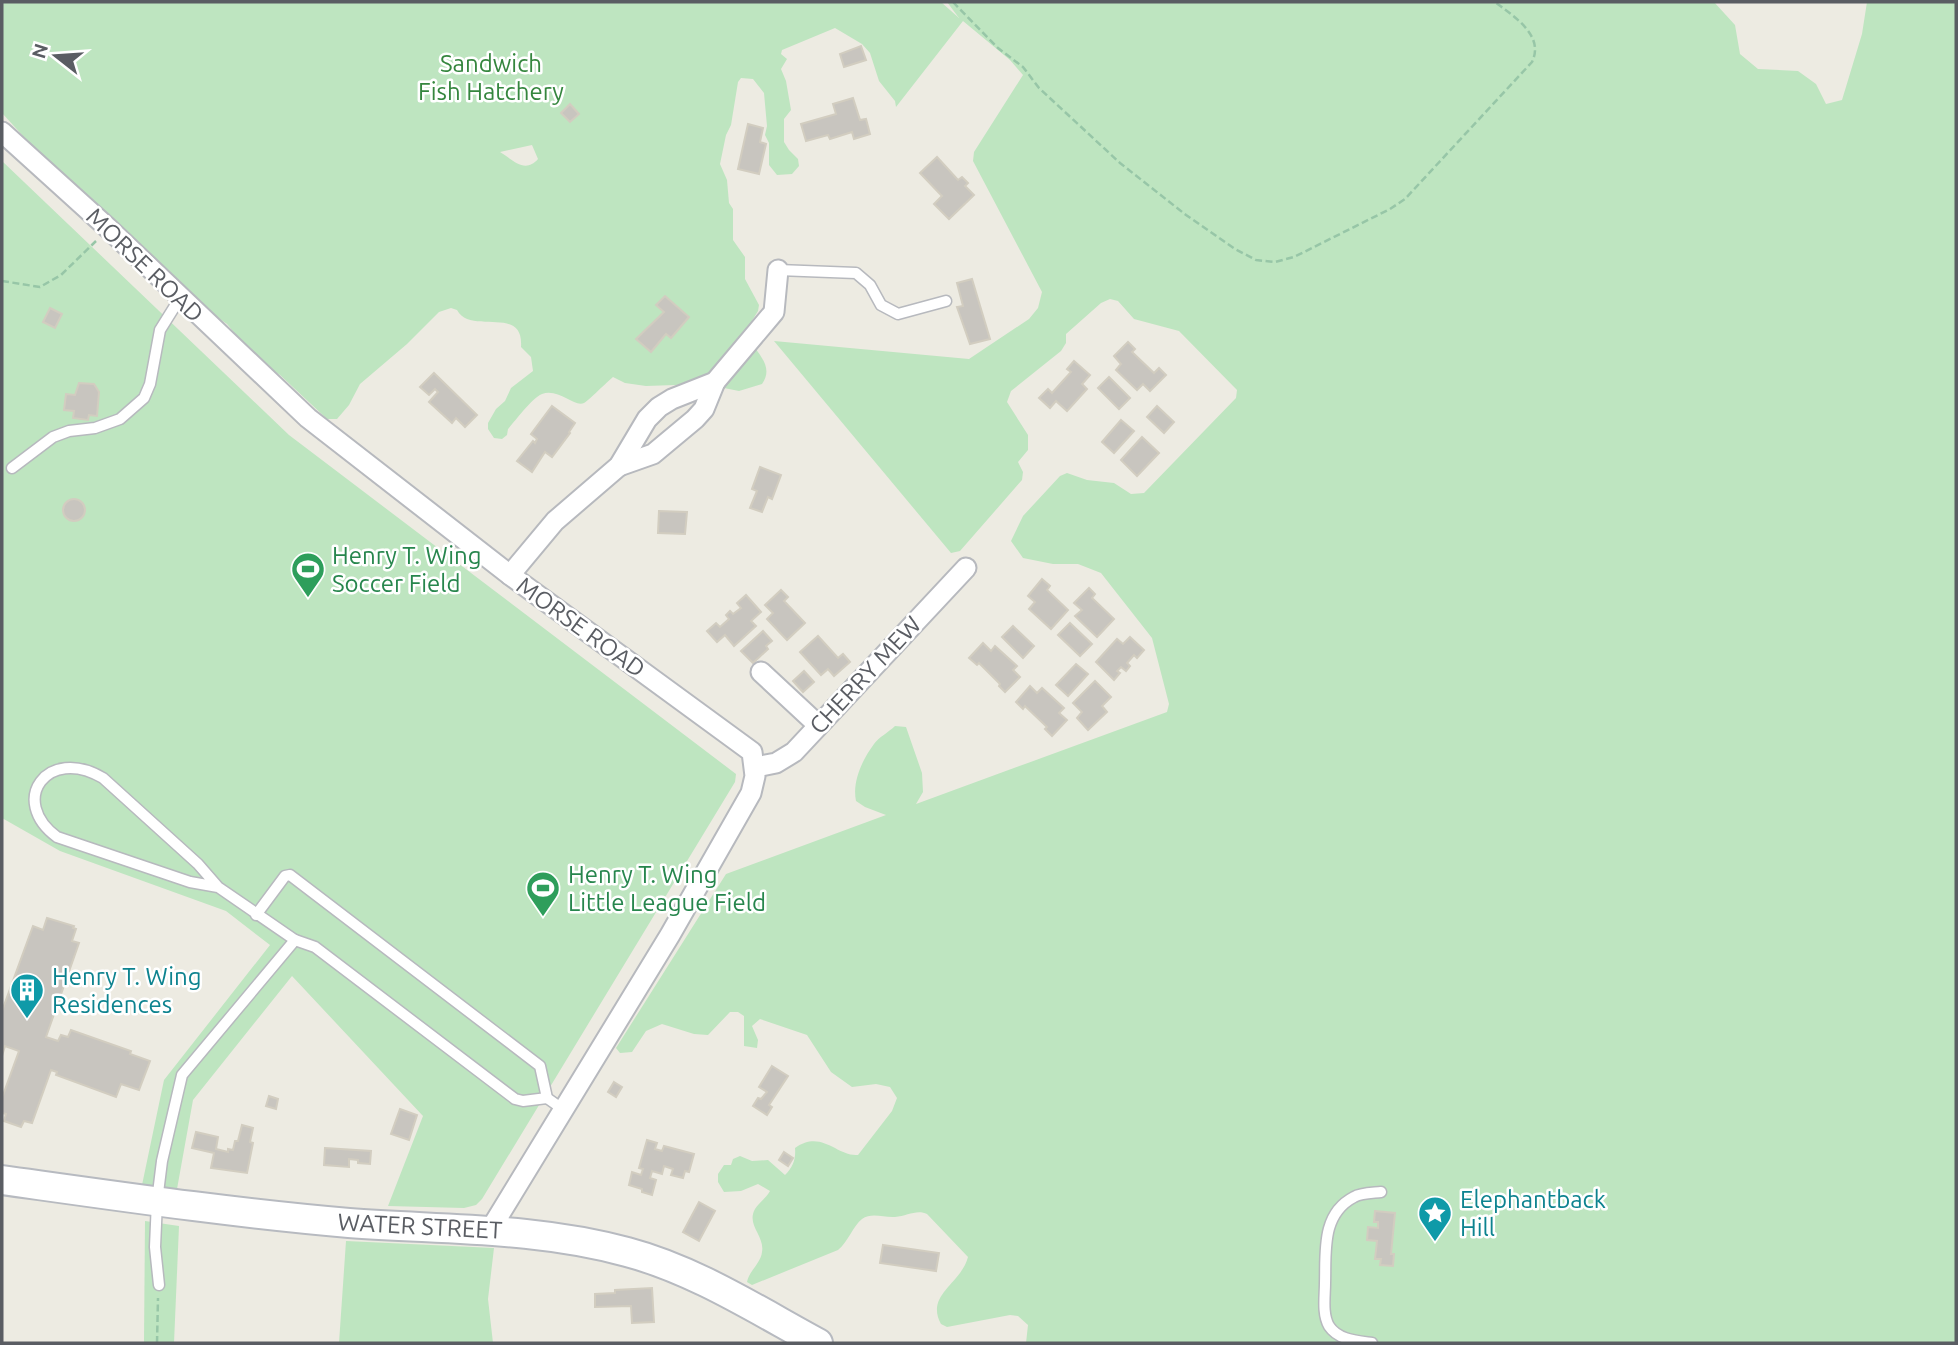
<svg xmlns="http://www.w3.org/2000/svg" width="1958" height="1345" font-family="Ubuntu,sans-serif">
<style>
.green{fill:#bee5c0;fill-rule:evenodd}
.building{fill:#c8c5bf;stroke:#d2cdc0;stroke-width:2}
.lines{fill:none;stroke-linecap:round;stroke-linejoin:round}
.lane-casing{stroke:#b7b9be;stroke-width:13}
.street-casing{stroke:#b7b9be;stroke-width:23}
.secondary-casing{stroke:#b7bac0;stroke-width:32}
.path{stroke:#97c6a7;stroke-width:2.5;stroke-dasharray:7 3.5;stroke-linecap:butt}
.lane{stroke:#fff;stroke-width:10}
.street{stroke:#fff;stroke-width:19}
.secondary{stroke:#fff;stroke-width:28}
.labels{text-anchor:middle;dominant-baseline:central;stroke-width:5;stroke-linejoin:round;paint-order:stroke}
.park-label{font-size:24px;fill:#35863e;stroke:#fff}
.street-label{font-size:24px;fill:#5a5d63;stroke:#fff}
.leisure-label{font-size:24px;fill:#27864d;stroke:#fff;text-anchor:start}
.culture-label{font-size:24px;fill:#0d838f;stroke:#fff;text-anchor:start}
</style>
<rect width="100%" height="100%" fill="#edebe2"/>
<g class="green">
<path d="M2,2H941L959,18L947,2H1714L1735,25L1740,54L1758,69L1798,71L1816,84L1826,104L1842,100L1862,34L1867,2H1956V1340L1954,1343H1026L1028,1325L1018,1316L1010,1315L947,1327L941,1324C925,1295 961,1284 968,1257L927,1214C917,1209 907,1216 895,1217C884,1218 872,1212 862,1219C853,1226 848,1242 838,1250L752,1285L747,1282C749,1271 761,1263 762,1252C765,1236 746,1225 755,1209C759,1203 766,1198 770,1191L758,1184L741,1191L724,1192L718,1182V1174L724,1165H731L733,1159L740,1156L752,1161L768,1160L785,1175C793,1167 796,1159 795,1148C822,1129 837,1157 858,1155L892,1111L897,1098L890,1087L876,1084L852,1087L831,1072L807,1035L760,1019L752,1026L758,1040L757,1048L744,1046V1016L738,1012H730L708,1035L694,1034L662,1024L646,1031L632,1052L620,1053L616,1048L726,874L886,815L865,807L856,801C852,782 862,760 874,744C879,737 889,732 895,726L906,727L922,773L923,792L916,804L1167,712L1169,704L1152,638L1101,573L1078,564H1053L1023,558L1011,541L1023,516L1060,476L1067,473L1087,480L1114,483L1131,494L1144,493L1236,398L1237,390L1179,331L1134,319L1118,301L1110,299L1101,303L1066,334V343L1061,351L1011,391L1007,402L1028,435V450L1018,462L1023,472L1022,480L960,551L951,553L774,341L969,359L1029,319L1038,308L1042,292L973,161L974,152L1023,75L1010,60L963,21L896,107L895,101L879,81L870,53L862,44L835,28L782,50L781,54L787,59L781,69L786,81L791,110L784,119V142L789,150L798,159L799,166L792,174L777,175L769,165V143L765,135L767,126L764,93L753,79L741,78L738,82L731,125L726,135L720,164L727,180L729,203L733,209V240L745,257V279L759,305L758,311L745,332C753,351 776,364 762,384L739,391L704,384L646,386L625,383L613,377C608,381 588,401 584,403C575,408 559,388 542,394C531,399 516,420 508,429L507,435L502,439L494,438L488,429V423L496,409L505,401L511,388L533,371L531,357L521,347C524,304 471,336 457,310L451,308L439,312L407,344L360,384L349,405L337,419H327L280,375L256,359L227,324L204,308L154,257L133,241L46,161L2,113ZM532,145L538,159C525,174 513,160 500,152Z"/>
<polygon points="2,161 289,435 736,774 735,782 482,1199 476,1205 464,1208 388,1206 423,1116 292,976 193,1100 177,1189 142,1185 164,1080 270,945 226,911 60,851 2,818"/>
<polygon points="145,1221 179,1226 174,1343 144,1343"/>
<polygon points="346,1241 494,1248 488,1299 493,1343 339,1343"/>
</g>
<g class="building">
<polygon points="861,46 866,60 844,67 840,54"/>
<polygon points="853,98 860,120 866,119 870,134 854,139 852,132 830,139 828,135 806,141 801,124 836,114 833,104"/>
<polygon points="570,104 579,114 570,122 561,113"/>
<polygon points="748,124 763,128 760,142 766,144 759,174 738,169"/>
<polygon points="937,157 958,180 962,177 968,183 965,186 974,195 949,219 934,204 942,196 920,173"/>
<polygon points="972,279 990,339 970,344 957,307 963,306 957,283"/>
<polygon points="665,296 689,317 671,338 666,334 651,352 636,339 664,312 656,305"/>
<polygon points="50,308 62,314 55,328 43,322"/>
<polygon points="1128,342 1135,349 1132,352 1154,373 1159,368 1166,375 1150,391 1143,384 1137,390 1116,370 1121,364 1114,356"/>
<polygon points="1074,361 1090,375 1082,384 1087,389 1067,411 1056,401 1050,408 1039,398 1048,389 1052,393 1071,372 1067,369"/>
<polygon points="434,373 477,415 465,427 456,418 452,423 429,402 438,392 435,389 429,395 420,387"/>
<polygon points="1109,377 1130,398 1119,409 1098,388"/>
<polygon points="79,383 94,384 99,392 97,416 89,415 88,420 73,418 74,411 64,410 66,394 75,395"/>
<polygon points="552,406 575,423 569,432 570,433 552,457 545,452 532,472 517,461 533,441 535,443 537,439 531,434"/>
<polygon points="1157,406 1174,422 1164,433 1147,417"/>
<polygon points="1121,420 1134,431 1114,453 1102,442"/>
<polygon points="1142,437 1159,453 1137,476 1121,460"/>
<polygon points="760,467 781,475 772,499 768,497 762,512 750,508 757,491 752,489"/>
<circle cx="74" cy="510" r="11"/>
<polygon points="659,511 687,512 685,534 658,533"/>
<polygon points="1042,579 1050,586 1047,590 1068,610 1051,629 1029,609 1035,602 1028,596"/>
<polygon points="1089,588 1095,594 1092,598 1114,619 1097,637 1075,616 1082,610 1074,603"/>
<polygon points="781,590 788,597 784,601 805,623 787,640 767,619 773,613 765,605"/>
<polygon points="746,595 761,612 751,621 756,626 734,646 725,635 717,642 707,631 716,623 720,627 729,619 726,615 730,611 733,614 741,608 737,603"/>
<polygon points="1070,623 1092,644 1080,656 1058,635"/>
<polygon points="1013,626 1034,646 1023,658 1002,637"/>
<polygon points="763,631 772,641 766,646 768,649 753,663 741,651"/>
<polygon points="818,636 838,658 843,654 850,662 834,676 828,669 821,675 800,652"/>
<polygon points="1130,637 1144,650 1137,658 1134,655 1127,663 1130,666 1126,671 1121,667 1117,671 1120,673 1114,680 1096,662 1117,639 1123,644"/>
<polygon points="983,643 991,651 995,646 1017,666 1013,670 1020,677 1005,692 999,686 1000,684 979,663 977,665 969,658"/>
<polygon points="1076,664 1088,674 1068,696 1056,685"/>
<polygon points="804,671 814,682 803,692 793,681"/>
<polygon points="1095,681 1111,697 1102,706 1107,712 1088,730 1077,718 1082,712 1073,703"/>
<polygon points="1030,686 1037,693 1042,688 1064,708 1059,713 1067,720 1052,736 1045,729 1047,727 1025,706 1023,709 1016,702"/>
<polygon points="47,918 74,926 73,928 76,929 72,941 79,943 46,1037 58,1041 61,1035 68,1037 71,1030 131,1051 130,1054 150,1061 139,1090 121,1084 116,1097 56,1075 57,1072 51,1070 32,1123 24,1121 21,1127 4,1121 6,1114 2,1113 2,1098 19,1051 5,1046 2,1056 2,1011 33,926 43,930"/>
<polygon points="772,1066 788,1076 769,1105 772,1107 767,1115 753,1106 758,1098 761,1099 767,1092 759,1087"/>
<polygon points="614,1082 622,1087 616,1097 608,1092"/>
<polygon points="269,1096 278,1099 276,1109 266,1106"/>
<polygon points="400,1109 417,1115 409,1140 391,1134"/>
<polygon points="242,1125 253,1128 250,1142 253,1143 247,1173 211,1168 214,1153 192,1148 196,1132 218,1137 216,1149 228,1152 228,1149 233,1150 235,1141 238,1141"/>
<polygon points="647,1140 657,1143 655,1149 662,1151 664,1146 694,1154 689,1172 685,1171 683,1178 671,1175 673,1169 664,1166 662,1174 652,1171 650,1178 656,1180 652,1195 642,1192 642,1189 629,1185 632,1172 641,1175 643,1169 639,1168"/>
<polygon points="325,1148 371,1151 370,1164 358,1163 358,1160 349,1159 349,1167 324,1165"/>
<polygon points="784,1152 793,1158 788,1166 779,1160"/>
<polygon points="699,1202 715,1211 699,1241 683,1232"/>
<polygon points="1375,1211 1395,1213 1391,1254 1394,1254 1393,1266 1380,1265 1381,1259 1375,1259 1377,1241 1367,1240 1368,1227 1378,1228 1378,1222 1374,1222"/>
<polygon points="883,1245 939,1253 936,1271 880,1263"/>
<polygon points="652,1288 654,1322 632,1323 631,1306 595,1307 595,1294 615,1293 615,1290"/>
</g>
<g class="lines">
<g class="lane-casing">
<g id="lane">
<polyline points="778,270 856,273 870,285 881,305 898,314 946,301"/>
<polyline points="12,468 53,437 69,431 95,428 120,419 144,398 150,384 160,330 180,298"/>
<polyline points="256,915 285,876 290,875 540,1066 547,1098 564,1110"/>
<polyline points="295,940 315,947 515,1099 523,1101 547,1098"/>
<path d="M159,1285L155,1247L157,1201L162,1161L182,1075L295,940L218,887L198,864L103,778C47,745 8,801 57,837L190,882L218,887"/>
<path d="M1372,1343C1357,1341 1338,1340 1329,1326C1322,1314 1325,1296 1325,1283C1326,1252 1321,1214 1354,1197C1361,1193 1373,1193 1381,1192"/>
</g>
</g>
<g class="street-casing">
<g id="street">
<polyline points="2,132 108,228 308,418 510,575 752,752 755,776 751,793 670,935 490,1230"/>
<polyline points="619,466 653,454 695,419 704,409 715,382"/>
<polyline points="510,575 555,521 619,466 647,419 659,407 672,399 715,382 774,312 778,270"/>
<polyline points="761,672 818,725"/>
<polyline points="756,767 776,763 794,752 966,568"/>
</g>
</g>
<g class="secondary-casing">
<path id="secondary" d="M2,1180C117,1196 233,1213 349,1223C443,1230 536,1227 627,1252C695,1270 757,1310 818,1343"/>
</g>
<g class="path">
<path d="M953,2L998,48L1023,67L1039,88L1120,163L1186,215L1235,249L1256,260L1275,262L1294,257L1390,209L1405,199L1532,62C1545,35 1513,16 1495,2"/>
<polyline points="2,281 40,287 61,275 96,241"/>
<polyline points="157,1343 158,1298"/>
</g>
<use href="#lane" class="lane"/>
<use href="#street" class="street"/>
<use href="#secondary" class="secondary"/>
</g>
<defs>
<g id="stadium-pin" transform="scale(1.75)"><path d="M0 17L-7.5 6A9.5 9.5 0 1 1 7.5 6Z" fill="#2e9e5b" stroke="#fff"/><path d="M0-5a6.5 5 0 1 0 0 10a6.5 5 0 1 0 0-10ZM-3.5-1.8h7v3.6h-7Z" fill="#fff"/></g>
<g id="building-pin" transform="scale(1.75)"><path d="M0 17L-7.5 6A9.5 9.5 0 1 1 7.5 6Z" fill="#0f9aa8" stroke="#fff"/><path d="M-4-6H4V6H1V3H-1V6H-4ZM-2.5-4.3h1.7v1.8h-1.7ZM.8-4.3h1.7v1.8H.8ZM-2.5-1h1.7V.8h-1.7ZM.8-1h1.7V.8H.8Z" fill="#fff"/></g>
<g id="sight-pin" transform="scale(1.75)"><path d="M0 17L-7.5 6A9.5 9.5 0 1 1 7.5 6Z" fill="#0f9aa8" stroke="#fff"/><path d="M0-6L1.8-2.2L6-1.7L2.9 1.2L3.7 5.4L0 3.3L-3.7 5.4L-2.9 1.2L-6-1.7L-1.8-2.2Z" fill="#fff"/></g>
</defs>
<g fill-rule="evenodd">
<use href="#stadium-pin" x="308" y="569"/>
<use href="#stadium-pin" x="543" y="888"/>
<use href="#building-pin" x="27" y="990"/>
<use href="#sight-pin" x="1435" y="1213"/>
</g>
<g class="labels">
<g class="park-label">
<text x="491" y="63">Sandwich<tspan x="491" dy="28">Fish Hatchery</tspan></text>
</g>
<g class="street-label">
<text transform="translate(145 265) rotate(44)">MORSE ROAD</text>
<text transform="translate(581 627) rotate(36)">MORSE ROAD</text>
<text transform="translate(865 675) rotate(-47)">CHERRY MEW</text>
<text transform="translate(420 1226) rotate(3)">WATER STREET</text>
</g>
<g class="leisure-label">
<text x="332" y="555">Henry T. Wing<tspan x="332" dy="28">Soccer Field</tspan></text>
<text x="568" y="874">Henry T. Wing<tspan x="568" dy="28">Little League Field</tspan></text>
</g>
<g class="culture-label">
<text x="52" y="976">Henry T. Wing<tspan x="52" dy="28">Residences</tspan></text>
<text x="1460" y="1199">Elephantback<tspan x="1460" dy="28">Hill</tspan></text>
</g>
</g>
<rect width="1958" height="1345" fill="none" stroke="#5a5d63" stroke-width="7"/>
<g transform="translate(56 56) rotate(287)" stroke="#ffffff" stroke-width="5" paint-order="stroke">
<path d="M0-5L12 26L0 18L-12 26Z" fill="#5a5d63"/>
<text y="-10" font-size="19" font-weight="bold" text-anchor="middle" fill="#5a5d63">N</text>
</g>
</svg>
